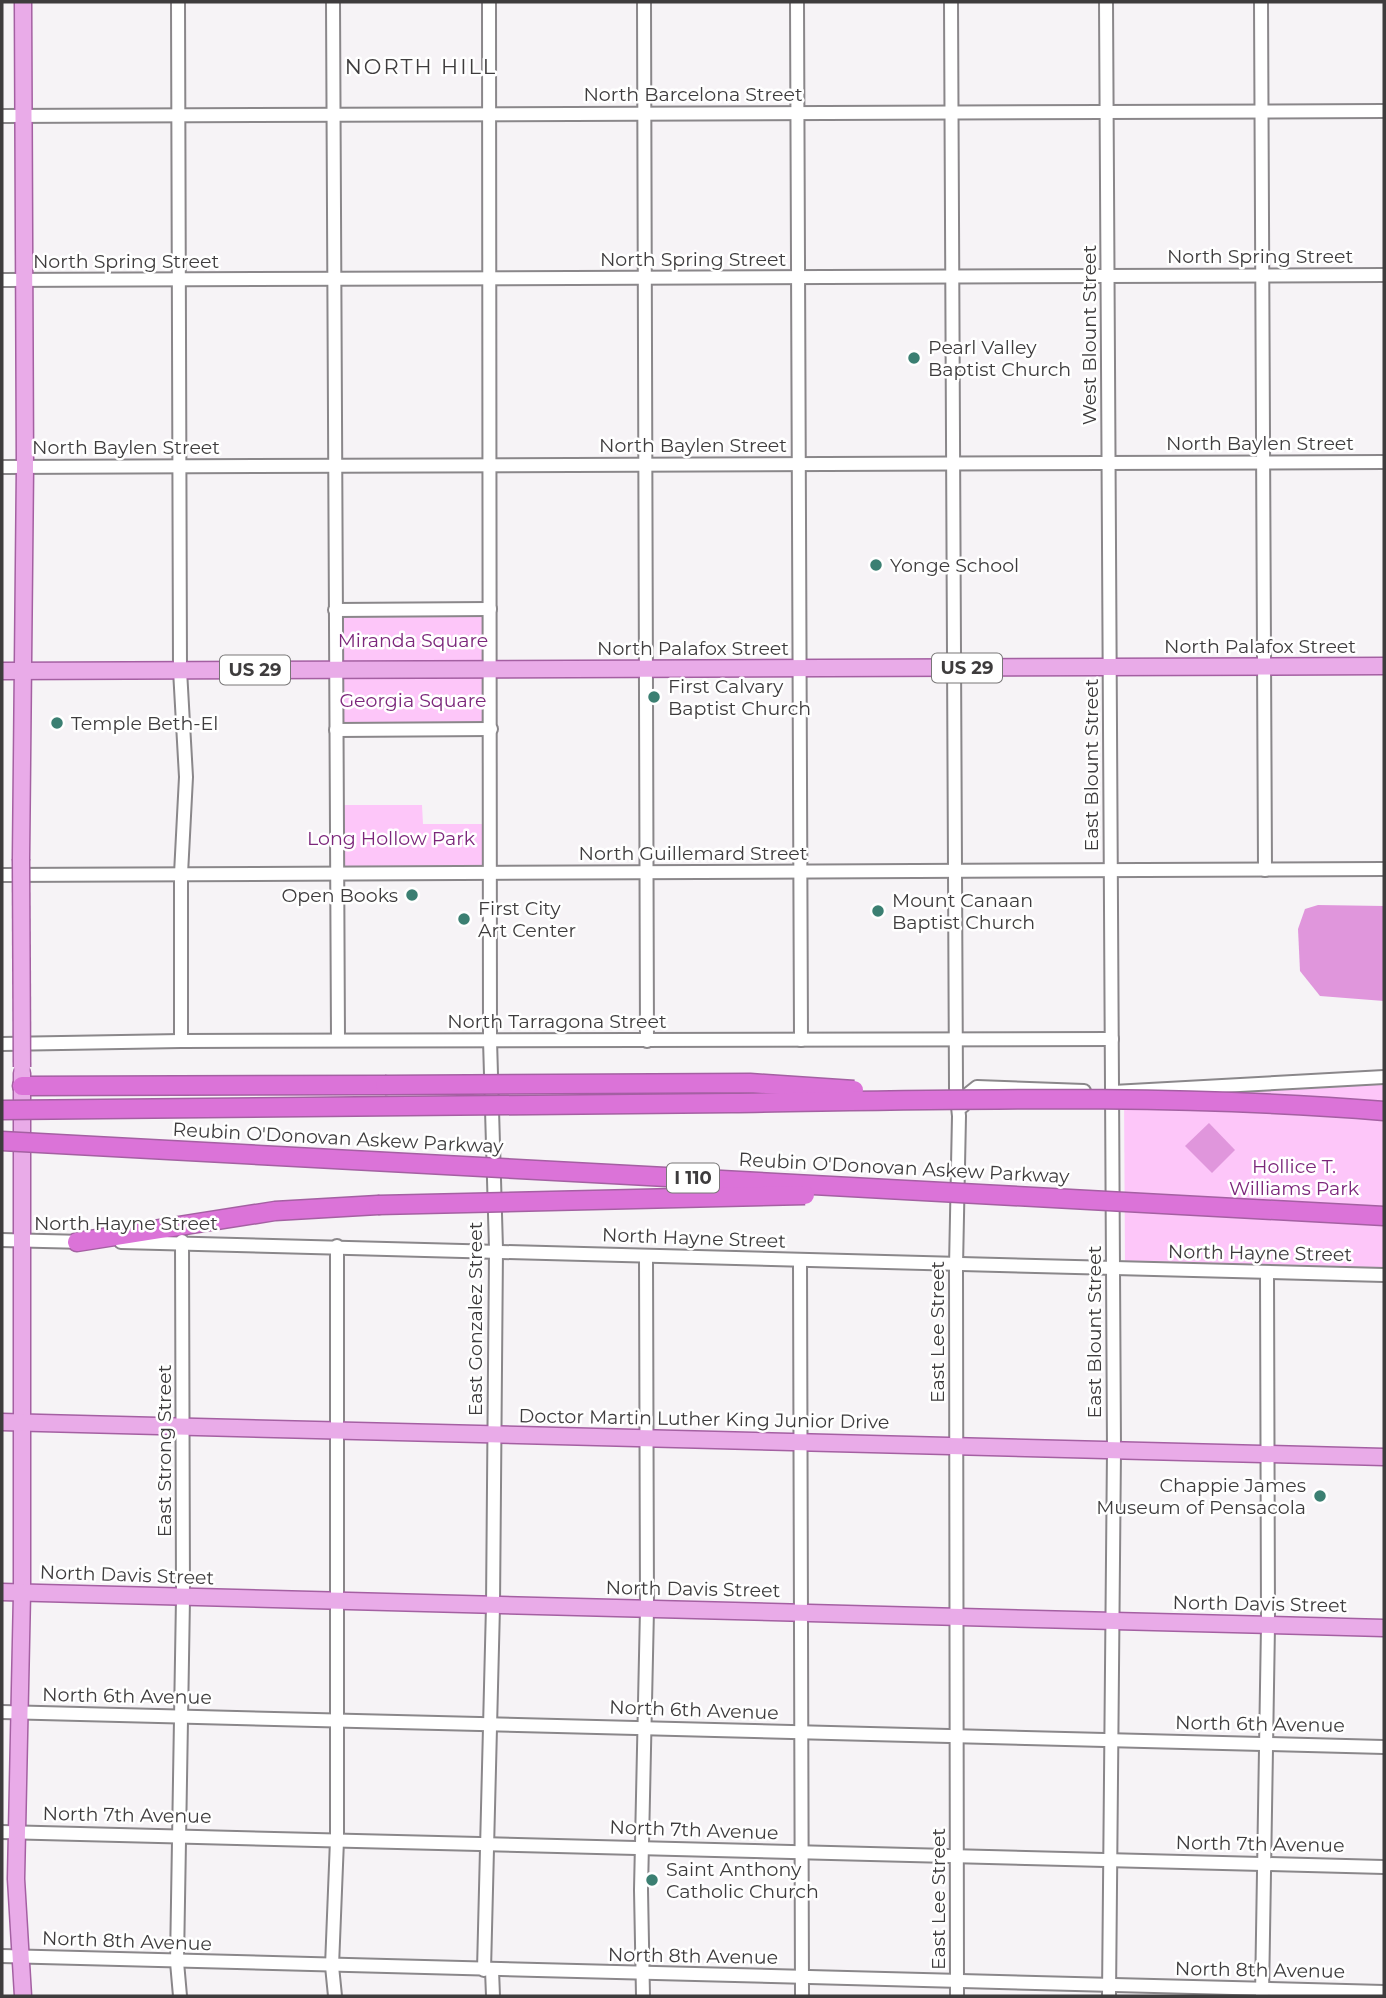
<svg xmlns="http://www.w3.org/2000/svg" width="1386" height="1998" font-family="Montserrat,sans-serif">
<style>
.green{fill:#fdc6f9}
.water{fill:#e096dc}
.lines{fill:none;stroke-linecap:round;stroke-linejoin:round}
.minor-casing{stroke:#8a878a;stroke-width:16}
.major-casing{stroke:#a460a2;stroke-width:19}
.highway-casing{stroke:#a460a2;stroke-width:21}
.minor{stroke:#fff;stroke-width:12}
.major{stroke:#e9abe8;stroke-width:16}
.highway{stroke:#db73d8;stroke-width:18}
.major-bridge-casing{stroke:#a460a2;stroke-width:19;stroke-linecap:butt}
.highway-bridge-casing{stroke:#a460a2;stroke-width:21;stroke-linecap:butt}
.major-bridge{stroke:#e9abe8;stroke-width:16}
.highway-bridge{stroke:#db73d8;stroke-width:18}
.poi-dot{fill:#3b7f72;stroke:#fff;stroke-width:2.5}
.labels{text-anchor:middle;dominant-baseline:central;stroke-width:5;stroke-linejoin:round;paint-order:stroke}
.shield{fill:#fff;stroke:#787677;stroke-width:2}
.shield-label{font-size:18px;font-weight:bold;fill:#3e3c3d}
.street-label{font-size:19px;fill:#3e3c3d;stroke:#fff}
.poi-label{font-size:19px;fill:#3e3c3d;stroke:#fff;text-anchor:start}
.park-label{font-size:19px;fill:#7c277b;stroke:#fff}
.neighbourhood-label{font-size:21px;letter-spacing:2px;fill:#3e3c3d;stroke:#fff}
</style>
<rect width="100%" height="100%" fill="#f6f3f6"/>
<g class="green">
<polygon points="490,609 491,729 336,730 335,610"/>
<polygon points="336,805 422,805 423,824 491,824 491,873 337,874"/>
<polygon points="1384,1082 1384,1269 1125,1263 1124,1094"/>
</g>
<g class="water">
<polygon points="1318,905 1384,906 1384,1001 1320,996 1300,971 1298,929 1305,909"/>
<polygon points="1209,1123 1235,1150 1212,1173 1185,1146"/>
</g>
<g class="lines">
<g class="minor-casing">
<g id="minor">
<polyline points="178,2 180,670 186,777 181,874 181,1041"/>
<polyline points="333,2 338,1040"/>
<polyline points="644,2 647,1041"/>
<polyline points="797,2 801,1040"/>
<polyline points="951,2 956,1088 959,1116 956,1266 957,1996"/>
<polyline points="1106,2 1114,1450 1109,1996"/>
<polyline points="1261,2 1265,870"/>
<polyline points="2,116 1384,111"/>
<polyline points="2,280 1384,275"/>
<polyline points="2,467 1384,462"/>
<polyline points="335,610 490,609"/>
<polyline points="336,730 491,729"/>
<polyline points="2,875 1384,869"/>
<polyline points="2,1044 181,1041 1112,1039"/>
<polyline points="1113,1092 1384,1077"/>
<polyline points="963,1106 967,1095 977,1087 1084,1091"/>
<polyline points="2,1240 85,1242"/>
<polyline points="121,1242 1384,1275"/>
<polyline points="800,1261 802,1996"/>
<polyline points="2,1712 1384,1747"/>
<polyline points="2,1832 1384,1867"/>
<polyline points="2,1956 1384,1992"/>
<polyline points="484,1970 493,1606 496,1249 490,1040 489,2"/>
<polyline points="492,1970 493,1996"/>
<polyline points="180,1996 177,1962 183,1598 182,1241"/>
<polyline points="335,1996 332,1966 337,1840 337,1246"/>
<polyline points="643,1996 641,1890 647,1609 646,1257"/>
<polyline points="1262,1996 1268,1625 1267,1272"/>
</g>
</g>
<g class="major-casing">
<g id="major">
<polyline points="2,671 1384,666"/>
<polyline points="21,859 25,467 23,2"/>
<polyline points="22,1073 22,1593 16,1879 23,1996"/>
<polyline points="2,1422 1384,1457"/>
<polyline points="2,1592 1384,1628"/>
</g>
</g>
<g class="highway-casing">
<g id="highway">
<polyline points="22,1086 385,1085"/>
<polyline points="77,1242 275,1211 378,1205"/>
</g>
</g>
<use href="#minor" class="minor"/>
<use href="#major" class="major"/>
<use href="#highway" class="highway"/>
<g class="major-bridge-casing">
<polyline id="major-bridge" points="21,859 22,1067"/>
</g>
<g class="highway-bridge-casing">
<g id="highway-bridge">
<polyline points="385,1085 750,1083 854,1090"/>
<path d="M2,1110C245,1109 488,1107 731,1103C949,1100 1167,1093 1384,1111"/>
<polyline points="2,1141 1384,1216"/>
<polyline points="378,1205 805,1195"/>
</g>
</g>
<use href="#major-bridge" class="major-bridge"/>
<use href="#highway-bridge" class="highway-bridge"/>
</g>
<g class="poi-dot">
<circle cx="914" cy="358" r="7"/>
<circle cx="876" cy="565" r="7"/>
<circle cx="654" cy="697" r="7"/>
<circle cx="57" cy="723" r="7"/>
<circle cx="412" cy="895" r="7"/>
<circle cx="878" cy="911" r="7"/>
<circle cx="464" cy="919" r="7"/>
<circle cx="1320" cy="1496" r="7"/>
<circle cx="652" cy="1880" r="7"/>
</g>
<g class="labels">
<g class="shield">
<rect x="932" y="653.5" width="70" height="29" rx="5"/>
<rect x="220" y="655.5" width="70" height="29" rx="5"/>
<rect x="667" y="1163.5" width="52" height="29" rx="5"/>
</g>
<g class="shield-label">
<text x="967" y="668">US 29</text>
<text x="255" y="670">US 29</text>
<text x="693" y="1178">I 110</text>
</g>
<g class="street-label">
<text x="693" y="94">North Barcelona Street</text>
<text x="1260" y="256">North Spring Street</text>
<text x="693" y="259">North Spring Street</text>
<text x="126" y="261">North Spring Street</text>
<text transform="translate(1089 335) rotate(-90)">West Blount Street</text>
<text x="1260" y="443">North Baylen Street</text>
<text x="693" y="445">North Baylen Street</text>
<text x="126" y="447">North Baylen Street</text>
<text x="1260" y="646">North Palafox Street</text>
<text x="693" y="648">North Palafox Street</text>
<text transform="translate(1091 765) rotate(-90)">East Blount Street</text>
<text x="693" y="853">North Guillemard Street</text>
<text x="557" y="1021">North Tarragona Street</text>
<text transform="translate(338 1138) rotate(3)">Reubin O'Donovan Askew Parkway</text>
<text transform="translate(904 1168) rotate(3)">Reubin O'Donovan Askew Parkway</text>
<text x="126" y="1223">North Hayne Street</text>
<text transform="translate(694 1238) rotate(2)">North Hayne Street</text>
<text transform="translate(1260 1253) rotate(1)">North Hayne Street</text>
<text transform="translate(475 1319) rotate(-90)">East Gonzalez Street</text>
<text transform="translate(937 1332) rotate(-90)">East Lee Street</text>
<text transform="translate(1094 1332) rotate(-90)">East Blount Street</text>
<text transform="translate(704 1419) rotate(1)">Doctor Martin Luther King Junior Drive</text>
<text transform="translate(164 1451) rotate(-90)">East Strong Street</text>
<text transform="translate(127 1575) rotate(2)">North Davis Street</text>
<text transform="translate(693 1589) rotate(1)">North Davis Street</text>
<text transform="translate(1260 1604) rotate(1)">North Davis Street</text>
<text transform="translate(127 1696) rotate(1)">North 6th Avenue</text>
<text transform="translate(694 1710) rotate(2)">North 6th Avenue</text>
<text transform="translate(1260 1724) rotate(1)">North 6th Avenue</text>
<text transform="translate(127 1815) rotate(1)">North 7th Avenue</text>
<text transform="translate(694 1830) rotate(2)">North 7th Avenue</text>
<text transform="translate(1260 1844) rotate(1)">North 7th Avenue</text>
<text transform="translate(938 1899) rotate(-90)">East Lee Street</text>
<text transform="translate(127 1941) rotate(2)">North 8th Avenue</text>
<text transform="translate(693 1956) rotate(1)">North 8th Avenue</text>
<text transform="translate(1260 1970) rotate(1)">North 8th Avenue</text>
</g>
<g class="poi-label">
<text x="928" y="347">Pearl Valley<tspan x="928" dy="22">Baptist Church</tspan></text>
<text x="890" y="565">Yonge School</text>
<text x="668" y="686">First Calvary<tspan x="668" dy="22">Baptist Church</tspan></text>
<text x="71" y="723">Temple Beth-El</text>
<text x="398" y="895" text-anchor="end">Open Books</text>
<text x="892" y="900">Mount Canaan<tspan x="892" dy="22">Baptist Church</tspan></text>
<text x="478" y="908">First City<tspan x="478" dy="22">Art Center</tspan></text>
<text x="1306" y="1485" text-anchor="end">Chappie James<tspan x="1306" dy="22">Museum of Pensacola</tspan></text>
<text x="666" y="1869">Saint Anthony<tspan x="666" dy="22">Catholic Church</tspan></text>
</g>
<g class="park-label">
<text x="413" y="640">Miranda Square</text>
<text x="413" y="700">Georgia Square</text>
<text x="391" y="838">Long Hollow Park</text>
<text x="1294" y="1166">Hollice T.<tspan x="1294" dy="22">Williams Park</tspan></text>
</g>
<g class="neighbourhood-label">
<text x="421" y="66">NORTH HILL</text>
</g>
</g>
<rect width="1386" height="1998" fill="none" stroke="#3e3c3d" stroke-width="7"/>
</svg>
